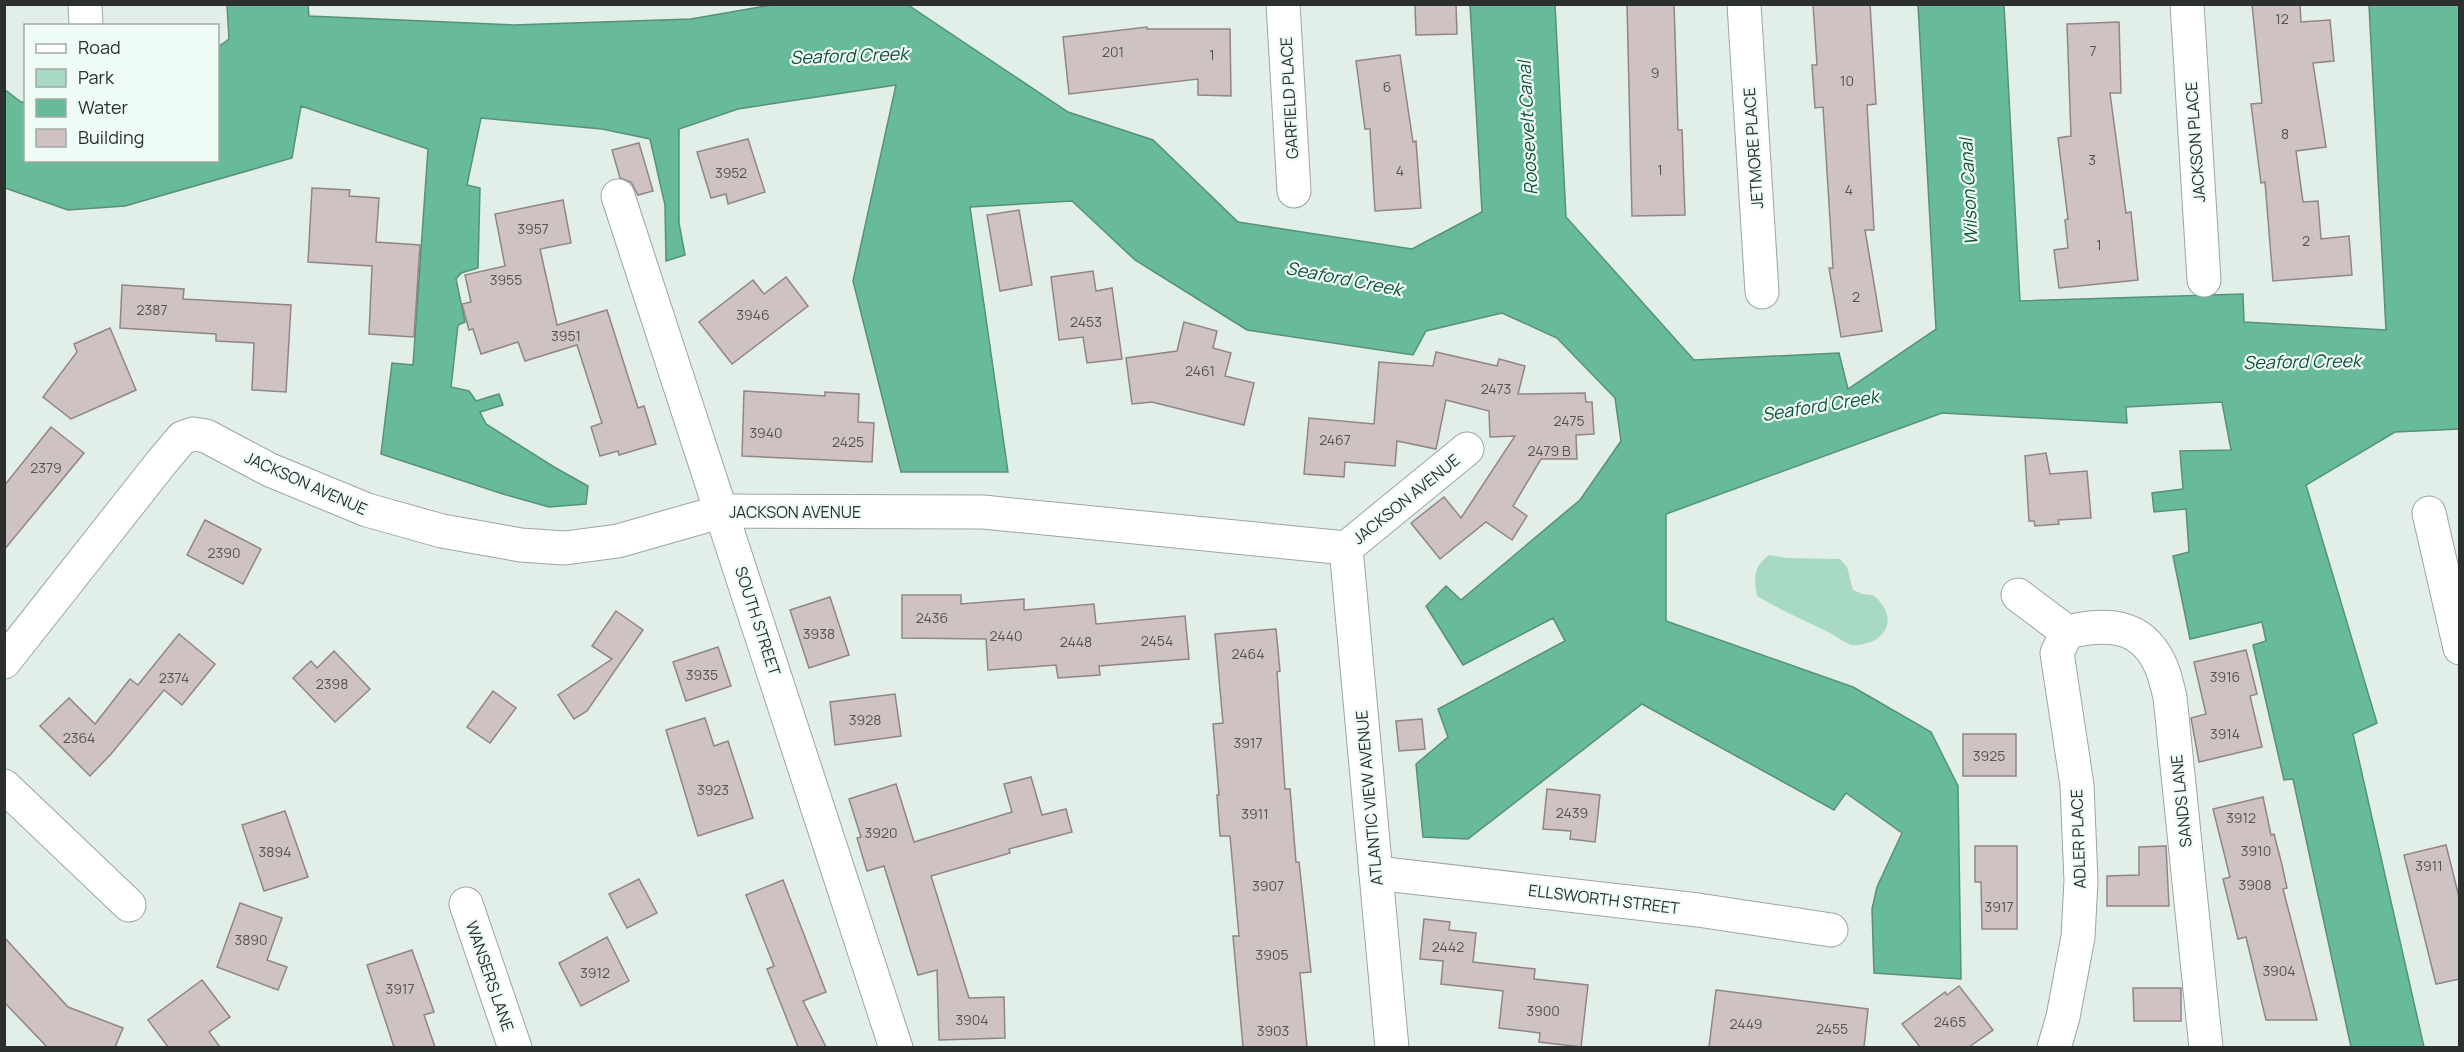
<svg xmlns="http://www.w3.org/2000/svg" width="2464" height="1052" font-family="Manrope,sans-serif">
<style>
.green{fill:#a8d9c2}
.water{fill:#68bb98;stroke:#569178;stroke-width:1.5}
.building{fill:#cfc2c2;stroke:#918585;stroke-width:1.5}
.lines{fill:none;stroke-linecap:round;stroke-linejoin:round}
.street-casing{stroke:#9ba6a1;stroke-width:35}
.street{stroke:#fff;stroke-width:33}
.labels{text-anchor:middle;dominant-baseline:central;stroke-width:4.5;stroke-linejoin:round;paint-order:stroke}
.number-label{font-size:14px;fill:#545452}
.street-label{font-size:16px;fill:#2b2f2d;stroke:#effbf5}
.water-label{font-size:18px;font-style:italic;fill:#0d513a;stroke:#effbf5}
</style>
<rect width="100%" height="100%" fill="#e2eee8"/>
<path class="green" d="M1769,555L1787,558L1840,559L1847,567L1853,590L1862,594L1873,595C1889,608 1895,627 1875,640C1868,643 1860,646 1852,645C1842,642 1837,636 1828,632C1804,620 1780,610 1757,596C1754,577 1753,567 1769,555Z"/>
<polygon class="water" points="227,5 308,5 309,16 513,25 691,19 771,5 908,5 1068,112 1153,140 1238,222 1412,249 1482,212 1470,5 1555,5 1566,217 1694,360 1839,353 1848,389 1936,329 1918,5 2004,5 2020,301 2243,294 2244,322 2386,330 2369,5 2459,5 2459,429 2395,432 2306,485 2377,723 2353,734 2424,1047 2351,1047 2293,779 2284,780 2253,645 2266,641 2262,622 2190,639 2173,556 2189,552 2186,509 2154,512 2152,493 2183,489 2180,451 2231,450 2222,402 2126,407 2127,423 1942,413 1666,514 1666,621 1853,687 1931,732 1958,786 1961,979 1874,973 1872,909 1877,887 1902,833 1846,793 1834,810 1642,704 1468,839 1423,837 1416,764 1448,737 1438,709 1565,641 1553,618 1463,665 1426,606 1446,586 1461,600 1580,500 1621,441 1615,398 1557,338 1502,313 1426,331 1413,355 1247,330 1135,260 1072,201 970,207 1008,472 901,472 853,281 896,85 738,109 679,129 679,223 685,255 666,261 665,205 650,139 602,129 481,118 467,185 480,188 478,268 461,273 456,279 465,322 458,325 451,387 469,391 476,401 499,394 503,405 480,412 486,424 554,467 588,486 586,504 549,507 503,494 381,454 392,363 413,365 428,149 301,106 292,158 125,206 68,210 5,188 4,89 21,102 25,102 26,160 218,160 218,47 229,39"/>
<g class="building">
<polygon points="1415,4 1456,4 1457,34 1416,35"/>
<polygon points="1627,4 1674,4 1678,130 1682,130 1685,215 1632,216"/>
<polygon points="1813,4 1870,4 1876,104 1867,105 1874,230 1865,230 1882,331 1841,337 1829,268 1833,268 1823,107 1815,108 1812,65 1817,65"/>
<polygon points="2252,4 2300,4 2301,22 2330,20 2334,61 2313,63 2326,147 2296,151 2303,202 2318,201 2321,239 2349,236 2352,275 2273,281 2265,182 2261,183 2251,104 2262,103"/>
<polygon points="2119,22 2121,93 2110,93 2126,213 2131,212 2138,280 2059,288 2054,250 2068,248 2065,220 2068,219 2058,138 2071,136 2067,24"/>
<polygon points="1147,27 1147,29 1230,29 1231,96 1198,95 1198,79 1069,94 1063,37"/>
<polygon points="1400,55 1413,142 1416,141 1421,208 1375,211 1370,129 1365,129 1356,61"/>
<polygon points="748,139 765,192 728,204 726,194 711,198 697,152"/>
<polygon points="639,143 653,191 638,195 631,182 620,178 612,150"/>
<polygon points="312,188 350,190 349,196 379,198 376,242 420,245 414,337 369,334 372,266 308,262"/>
<polygon points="563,200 571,243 540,249 557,325 607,310 638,408 644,406 656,444 619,455 618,451 600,456 591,427 602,423 577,345 525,361 518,342 481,354 473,329 469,330 462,304 471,302 465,275 505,266 495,214"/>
<polygon points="1019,210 1032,285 1000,291 987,215"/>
<polygon points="1093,271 1096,291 1112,288 1122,359 1087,363 1083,337 1059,340 1051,277"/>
<polygon points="786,277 808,306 732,364 699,322 753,280 764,294"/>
<polygon points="122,285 184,289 183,299 291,305 286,392 252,390 254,343 216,341 216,334 120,328"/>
<polygon points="1184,322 1217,331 1213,348 1231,353 1225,376 1254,383 1244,425 1152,402 1132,404 1126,358 1177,351"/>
<polygon points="110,328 136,390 71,419 43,397 77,352 74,344"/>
<polygon points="1436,352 1497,366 1499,359 1525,366 1518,394 1585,393 1586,402 1592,402 1594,434 1576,435 1577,459 1541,459 1513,506 1527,516 1512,540 1486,522 1440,559 1411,523 1444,497 1461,518 1515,436 1490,437 1489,411 1446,400 1436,449 1397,441 1395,466 1345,462 1344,477 1304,474 1309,418 1374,424 1379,362 1433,366"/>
<polygon points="744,391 825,396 825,392 859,394 858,422 874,423 872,462 742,456"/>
<polygon points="51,427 84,453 4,550 4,486"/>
<polygon points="2046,453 2050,474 2087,471 2091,518 2058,520 2059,524 2035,526 2034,521 2029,521 2025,456"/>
<polygon points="205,520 261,549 243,584 187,555"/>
<polygon points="902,595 961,595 961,604 1024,599 1024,610 1094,604 1096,624 1185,616 1189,659 1099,666 1100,675 1058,678 1056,665 988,670 986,639 902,638"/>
<polygon points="830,597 849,655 809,668 790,610"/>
<polygon points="616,611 643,630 587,711 574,719 558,695 612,659 592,646"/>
<polygon points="1276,629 1280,671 1277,672 1285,789 1290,789 1296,862 1299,862 1311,972 1300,973 1307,1047 1243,1047 1233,936 1239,936 1230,836 1220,836 1217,795 1219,795 1213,724 1223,723 1215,634"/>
<polygon points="179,634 215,664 182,705 164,690 111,754 90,776 40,726 69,698 95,724 130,679 138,685"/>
<polygon points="718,647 731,686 686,701 673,662"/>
<polygon points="2246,650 2257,694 2250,696 2262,747 2199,762 2191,718 2206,714 2194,662"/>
<polygon points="334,651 370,689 335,722 293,678 311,661 317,668"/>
<polygon points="493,691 516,708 490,743 467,727"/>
<polygon points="895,694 901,736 835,745 830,702"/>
<polygon points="705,718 714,746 728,741 753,818 698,836 666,730"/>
<polygon points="1422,719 1425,749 1399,751 1396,721"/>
<rect x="1963" y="734" width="53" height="42"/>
<polygon points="1031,777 1042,815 1066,809 1072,832 1009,849 1010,853 931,876 969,998 1004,997 1005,1038 939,1040 937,970 918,975 884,866 867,871 857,838 861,837 849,799 896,784 914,842 1012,812 1004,784"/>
<polygon points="1547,789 1600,795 1595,842 1570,839 1571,831 1543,829"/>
<polygon points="2263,797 2271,835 2274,834 2282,865 2287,888 2283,889 2317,1020 2266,1020 2246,937 2238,939 2223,879 2230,877 2213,809"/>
<polygon points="285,811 308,877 264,891 242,825"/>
<polygon points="2446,845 2460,901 2460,979 2436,984 2404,855"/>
<polygon points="1975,846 2017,846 2017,929 1982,929 1981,882 1975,882"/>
<polygon points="2166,846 2169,906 2107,906 2107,876 2139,875 2139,847"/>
<polygon points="639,879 657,913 627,928 609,894"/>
<polygon points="783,880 826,992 803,1001 826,1047 798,1047 767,969 774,966 746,895"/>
<polygon points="240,903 282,918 267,960 287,967 278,990 217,967"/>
<polygon points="1424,919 1450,922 1449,930 1476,933 1473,962 1535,969 1534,979 1588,985 1581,1047 1539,1042 1540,1033 1499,1028 1503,991 1441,984 1443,961 1420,959"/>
<polygon points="4,937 68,1007 123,1028 115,1047 47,1047 4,1002"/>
<polygon points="607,937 629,981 581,1006 559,963"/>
<polygon points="412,950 434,1012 424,1015 435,1047 394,1047 367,965"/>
<polygon points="202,980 230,1017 209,1032 220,1047 168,1047 148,1020"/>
<polygon points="1959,986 1993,1030 1969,1047 1920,1047 1902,1024 1945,992 1947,995"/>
<polygon points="2133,988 2181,988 2181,1021 2134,1021"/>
<polygon points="1716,990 1868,1009 1864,1047 1709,1047"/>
</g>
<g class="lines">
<g class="street-casing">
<g id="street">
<polyline points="85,4 86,26"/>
<polyline points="1283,4 1294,191"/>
<polyline points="1744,4 1762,292"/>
<polyline points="2187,4 2204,280"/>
<polyline points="618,196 896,1048"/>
<polyline points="2429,513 2460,648"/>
<polyline points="1346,548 1392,1048"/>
<polyline points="2018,595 2067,632"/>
<path d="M2067,632C2105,623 2140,623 2159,662C2165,673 2167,686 2170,697L2206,1048"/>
<polyline points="4,662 161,463 182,438 193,434 206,436 270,470 367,510 442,531 521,545 565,548 618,541 723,511 983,512 1346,548 1467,449"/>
<polyline points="4,786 129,905"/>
<polyline points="1376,873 1698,910 1831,930"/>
<polyline points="466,904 515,1048"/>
<polyline points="2054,1048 2063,1017 2078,937 2081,881 2077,785 2057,653 2067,632"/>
</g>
</g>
<use href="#street" class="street"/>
</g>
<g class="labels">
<g class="number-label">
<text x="2282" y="18">12</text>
<text x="2093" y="50">7</text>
<text x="1113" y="51">201</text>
<text x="1212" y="54">1</text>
<text x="1655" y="72">9</text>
<text x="1847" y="80">10</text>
<text x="1387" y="86">6</text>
<text x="2285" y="133">8</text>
<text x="2092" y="159">3</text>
<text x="1660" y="169">1</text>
<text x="1400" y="170">4</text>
<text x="731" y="172">3952</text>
<text x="1849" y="189">4</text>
<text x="533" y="228">3957</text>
<text x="2306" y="240">2</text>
<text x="2099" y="244">1</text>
<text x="506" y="279">3955</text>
<text x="1856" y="296">2</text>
<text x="152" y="309">2387</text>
<text x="753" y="314">3946</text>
<text x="1086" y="321">2453</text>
<text x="566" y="335">3951</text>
<text x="1200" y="370">2461</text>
<text x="1496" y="388">2473</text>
<text x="1569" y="420">2475</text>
<text x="766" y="432">3940</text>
<text x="1335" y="439">2467</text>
<text x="848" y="441">2425</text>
<text x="1549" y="450">2479 B</text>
<text x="46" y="467">2379</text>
<text x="224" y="552">2390</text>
<text x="932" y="617">2436</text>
<text x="819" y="633">3938</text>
<text x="1006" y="635">2440</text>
<text x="1157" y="640">2454</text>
<text x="1076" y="641">2448</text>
<text x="1248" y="653">2464</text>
<text x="702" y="674">3935</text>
<text x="2225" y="676">3916</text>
<text x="174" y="677">2374</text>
<text x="332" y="683">2398</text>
<text x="865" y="719">3928</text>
<text x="2225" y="733">3914</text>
<text x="79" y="737">2364</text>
<text x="1248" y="742">3917</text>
<text x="1989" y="755">3925</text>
<text x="713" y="789">3923</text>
<text x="1572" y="812">2439</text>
<text x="1255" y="813">3911</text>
<text x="2241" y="817">3912</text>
<text x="881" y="832">3920</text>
<text x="2256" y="850">3910</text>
<text x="275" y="851">3894</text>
<text x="2429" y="865">3911</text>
<text x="2255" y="884">3908</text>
<text x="1268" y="885">3907</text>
<text x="1999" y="906">3917</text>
<text x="251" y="939">3890</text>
<text x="1448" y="946">2442</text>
<text x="1272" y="954">3905</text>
<text x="2279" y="970">3904</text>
<text x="595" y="972">3912</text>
<text x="400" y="988">3917</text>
<text x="1543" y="1010">3900</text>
<text x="972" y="1019">3904</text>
<text x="1950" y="1021">2465</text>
<text x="1746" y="1023">2449</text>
<text x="1832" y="1028">2455</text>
<text x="1273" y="1030">3903</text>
</g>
<g class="street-label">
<text transform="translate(1289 98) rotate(-93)">GARFIELD PLACE</text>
<text transform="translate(2195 142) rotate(-94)">JACKSON PLACE</text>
<text transform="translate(1753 148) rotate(-94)">JETMORE PLACE</text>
<text transform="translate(306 483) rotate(24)">JACKSON AVENUE</text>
<text transform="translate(1406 499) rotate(-39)">JACKSON AVENUE</text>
<text x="795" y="512">JACKSON AVENUE</text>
<text transform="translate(758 621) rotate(72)">SOUTH STREET</text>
<text transform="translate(1369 798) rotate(-95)">ATLANTIC VIEW AVENUE</text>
<text transform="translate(2181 801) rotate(-96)">SANDS LANE</text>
<text transform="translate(2078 839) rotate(-92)">ADLER PLACE</text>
<text transform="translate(1604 899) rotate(7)">ELLSWORTH STREET</text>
<text transform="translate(490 976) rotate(71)">WANSERS LANE</text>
</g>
<g class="water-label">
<text transform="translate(849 55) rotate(-2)">Seaford Creek</text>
<text transform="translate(1527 128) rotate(-93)">Roosevelt Canal</text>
<text transform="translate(1968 192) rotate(-93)">Wilson Canal</text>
<text transform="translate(1344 278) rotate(11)">Seaford Creek</text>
<text transform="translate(2302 361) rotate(-1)">Seaford Creek</text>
<text transform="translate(1820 405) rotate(-9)">Seaford Creek</text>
</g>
</g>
<rect width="2464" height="1052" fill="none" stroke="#2b2f2d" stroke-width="12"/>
<rect x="24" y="24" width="195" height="138" fill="#effbf5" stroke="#a1a9a5" stroke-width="1.5"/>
<rect x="36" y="44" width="30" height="9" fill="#ffffff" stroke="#a1a9a5" stroke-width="1.5"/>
<text x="78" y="54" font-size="18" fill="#2b2f2d">Road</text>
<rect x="36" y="69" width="30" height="18" fill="#a8d9c2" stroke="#a1a9a5" stroke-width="1.5"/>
<text x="78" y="84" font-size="18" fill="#2b2f2d">Park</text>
<rect x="36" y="99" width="30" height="18" fill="#68bb98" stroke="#a1a9a5" stroke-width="1.5"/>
<text x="78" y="114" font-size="18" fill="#2b2f2d">Water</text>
<rect x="36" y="129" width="30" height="18" fill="#cfc2c2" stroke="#a1a9a5" stroke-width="1.5"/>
<text x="78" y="144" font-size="18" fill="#2b2f2d">Building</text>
</svg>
